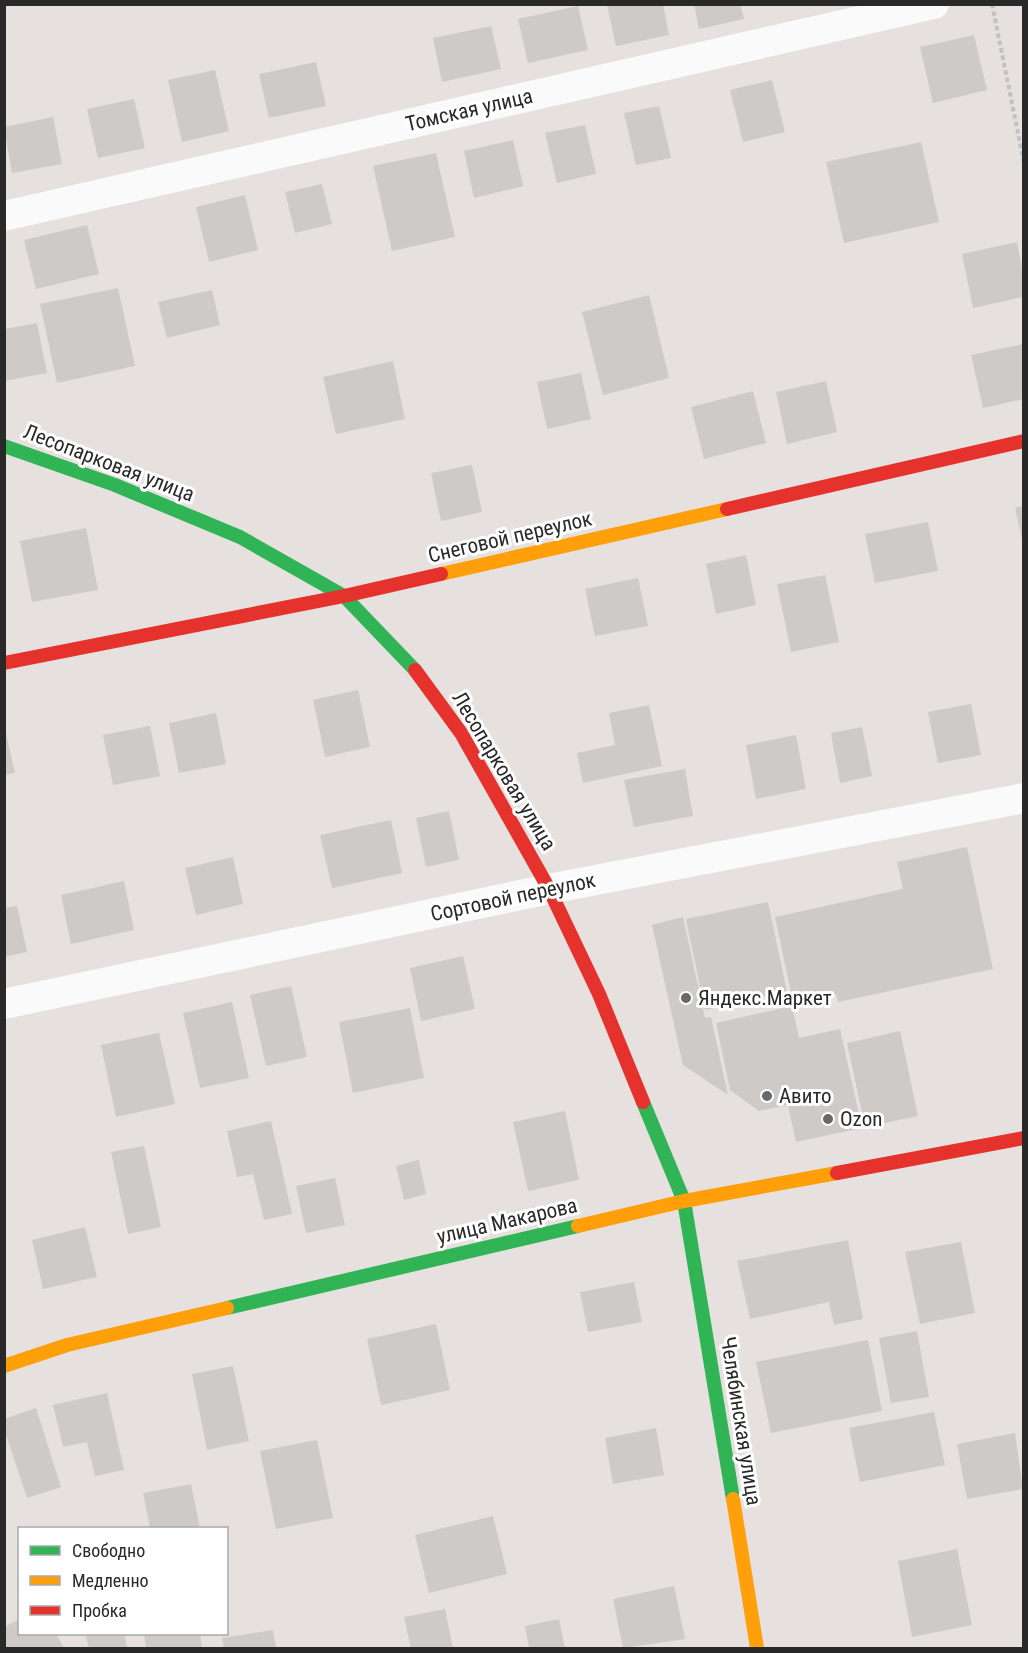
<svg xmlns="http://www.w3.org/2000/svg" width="1028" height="1653" font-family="'Roboto Condensed',sans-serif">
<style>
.building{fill:#cdcac8}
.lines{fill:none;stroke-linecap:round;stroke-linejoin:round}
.path{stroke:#c1c1c1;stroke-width:4;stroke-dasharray:4.5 3;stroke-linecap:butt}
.street{stroke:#fbfafa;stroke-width:30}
.fast{stroke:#30b455;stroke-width:14}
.slow{stroke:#ff9f0a;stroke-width:14}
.jam{stroke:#e5322d;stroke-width:14}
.poi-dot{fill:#6b6968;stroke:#fff;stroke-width:2}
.labels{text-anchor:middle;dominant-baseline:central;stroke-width:6;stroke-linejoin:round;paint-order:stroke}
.street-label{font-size:21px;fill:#292929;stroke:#fff}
.poi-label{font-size:21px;fill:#292929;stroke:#fff;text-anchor:start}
</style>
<rect width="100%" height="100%" fill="#e6e1de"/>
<g class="building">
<polygon points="607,4 663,4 669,35 616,46"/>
<polygon points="694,4 740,4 744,19 699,29"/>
<polygon points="578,6 588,50 528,63 518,19"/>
<polygon points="491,26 501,69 442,82 433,38"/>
<polygon points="974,35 987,90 933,103 920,47"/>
<polygon points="316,62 326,106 269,118 259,74"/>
<polygon points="215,70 229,131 182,142 168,80"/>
<polygon points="772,80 785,132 743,142 730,90"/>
<polygon points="134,99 145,148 98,158 87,109"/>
<polygon points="659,106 671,158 636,165 624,113"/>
<polygon points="53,117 62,164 12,173 4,127"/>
<polygon points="585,125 596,174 557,183 545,133"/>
<polygon points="513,140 523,186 474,198 464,151"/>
<polygon points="921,142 939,222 844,243 826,162"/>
<polygon points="436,153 455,237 392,251 373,166"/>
<polygon points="322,184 332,224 295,233 285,192"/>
<polygon points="245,195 258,250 209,262 196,207"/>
<polygon points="87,225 99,274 36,289 24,240"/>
<polygon points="1017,242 1023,275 1023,297 973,308 962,254"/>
<polygon points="118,288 135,366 57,383 40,304"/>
<polygon points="212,290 220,325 167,338 158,302"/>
<polygon points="649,295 669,378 603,395 582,312"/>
<polygon points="37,323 47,373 4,381 4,329"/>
<polygon points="1023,344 1023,399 983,408 971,355"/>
<polygon points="393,361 405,419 336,434 323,377"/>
<polygon points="581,373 591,419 547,429 537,382"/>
<polygon points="826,381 837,432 787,444 776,392"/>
<polygon points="753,391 766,443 704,459 691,407"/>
<polygon points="472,465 482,512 441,521 431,473"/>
<polygon points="1023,506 1023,543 1015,508"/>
<polygon points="928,522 938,571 875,583 865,534"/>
<polygon points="86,528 98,590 32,602 20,541"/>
<polygon points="746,555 756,605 716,614 706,564"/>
<polygon points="825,575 839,642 791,652 777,584"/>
<polygon points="638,578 648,626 595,636 585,589"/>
<polygon points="358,690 370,747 325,757 313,700"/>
<polygon points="971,704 981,755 938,763 928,712"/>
<polygon points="649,705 662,766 583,783 577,753 615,745 609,713"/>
<polygon points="216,713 226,764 179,773 169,723"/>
<polygon points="4,725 15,773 4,775"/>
<polygon points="150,726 160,776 113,785 103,735"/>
<polygon points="862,727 872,776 840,783 831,733"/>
<polygon points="796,735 806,789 756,799 746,745"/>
<polygon points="685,769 693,816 634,827 624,780"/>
<polygon points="449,811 459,860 426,867 416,818"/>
<polygon points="391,820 402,873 332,888 320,835"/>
<polygon points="967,847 993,969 838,1002 836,994 793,1002 775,917 903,889 897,862"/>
<polygon points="233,857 243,904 196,915 185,868"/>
<polygon points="124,881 134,930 71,944 61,895"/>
<polygon points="768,902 787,992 705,1010 686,919"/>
<polygon points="17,906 27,952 4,957 4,908"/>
<polygon points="683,917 705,1018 711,1017 728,1095 683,1065 652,925"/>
<polygon points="463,956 475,1009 421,1021 410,968"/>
<polygon points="291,986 307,1057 266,1066 250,995"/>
<polygon points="232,1002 249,1078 200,1088 183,1013"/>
<polygon points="792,1006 799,1038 840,1029 862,1128 796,1142 788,1105 759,1111 730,1090 716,1023"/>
<polygon points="410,1008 424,1078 353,1093 339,1022"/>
<polygon points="900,1031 918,1116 865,1127 847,1043"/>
<polygon points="159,1033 175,1104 116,1117 101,1045"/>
<polygon points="565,1111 579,1180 528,1191 513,1122"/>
<polygon points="271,1121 292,1214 264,1220 253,1174 237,1177 227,1131"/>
<polygon points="144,1146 161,1227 128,1234 111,1152"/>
<polygon points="419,1160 426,1194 404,1200 396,1166"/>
<polygon points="335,1178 345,1225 306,1233 296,1186"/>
<polygon points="85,1227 97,1277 43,1289 32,1240"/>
<polygon points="848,1240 863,1319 834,1325 829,1302 750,1319 737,1261"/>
<polygon points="961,1242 975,1313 920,1324 905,1252"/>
<polygon points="634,1282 642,1322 588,1332 580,1292"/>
<polygon points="436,1324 450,1390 381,1405 367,1339"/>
<polygon points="917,1331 929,1397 891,1403 879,1338"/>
<polygon points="868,1340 882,1411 771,1433 756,1362"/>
<polygon points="233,1366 249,1441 207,1450 192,1374"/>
<polygon points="107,1393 124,1470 95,1476 87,1442 63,1447 53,1405"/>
<polygon points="36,1408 61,1487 27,1498 4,1429 4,1419"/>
<polygon points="934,1412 945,1465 860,1482 849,1428"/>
<polygon points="656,1428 664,1475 613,1484 605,1438"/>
<polygon points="1015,1433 1023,1489 967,1499 957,1444"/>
<polygon points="317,1440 333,1518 276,1529 260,1451"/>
<polygon points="191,1484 200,1528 150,1528 143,1493"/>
<polygon points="493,1516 507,1574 429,1593 415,1535"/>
<polygon points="957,1549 972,1625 912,1637 898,1561"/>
<polygon points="674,1586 685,1639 623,1648 613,1599"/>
<polygon points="445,1609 453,1648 411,1648 404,1617"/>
<polygon points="20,1619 20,1634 56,1634 64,1648 4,1648 4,1627"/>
<polygon points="559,1619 565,1648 529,1648 525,1626"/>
<polygon points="273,1630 276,1648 224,1648 222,1638"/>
<polygon points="85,1634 124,1634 127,1647 89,1648"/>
<polygon points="144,1634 200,1634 202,1648 146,1648"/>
</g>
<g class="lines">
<polyline class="path" points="992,4 1024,163"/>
<g class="street">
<polyline points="4,216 934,4"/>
<polyline points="4,1004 549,889 1024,798"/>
</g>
<g class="fast">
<polyline points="4,446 115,485 240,537 344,596 415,670"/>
<polyline points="643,1102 684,1201 733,1499"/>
<polyline points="227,1308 578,1226"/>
</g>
<g class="slow">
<polyline points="441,574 727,509"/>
<polyline points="578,1226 684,1201 837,1173"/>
<polyline points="4,1366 67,1345 227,1308"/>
<polyline points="733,1499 757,1648"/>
</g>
<g class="jam">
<polyline points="727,509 1024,441"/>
<polyline points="4,663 344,596 441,574"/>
<polyline points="415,670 461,733 549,889 599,994 643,1102"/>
<polyline points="837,1173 1024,1138"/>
</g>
</g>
<g class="poi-dot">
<circle cx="686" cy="998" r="6"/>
<circle cx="767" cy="1096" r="6"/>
<circle cx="828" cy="1119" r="6"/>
</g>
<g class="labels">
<g class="street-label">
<text transform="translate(469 110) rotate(-13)">Томская улица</text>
<text transform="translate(109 463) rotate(21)">Лесопарковая улица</text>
<text transform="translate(510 537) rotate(-13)">Снеговой переулок</text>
<text transform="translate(504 771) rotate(59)">Лесопарковая улица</text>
<text transform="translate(513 897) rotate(-12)">Сортовой переулок</text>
<text transform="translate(507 1221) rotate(-13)">улица Макарова</text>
<text transform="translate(741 1421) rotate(81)">Челябинская улица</text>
</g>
<g class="poi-label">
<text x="698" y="998">Яндекс.Маркет</text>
<text x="779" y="1096">Авито</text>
<text x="840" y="1119">Ozon</text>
</g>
</g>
<rect width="1028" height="1653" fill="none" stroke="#292929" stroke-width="12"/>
<rect x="18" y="1527" width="210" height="108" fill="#ffffff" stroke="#a9a9a9" stroke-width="1.5"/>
<rect x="30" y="1546" width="30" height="9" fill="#30b455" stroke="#a9a9a9" stroke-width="1.5"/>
<text x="72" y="1557" font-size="18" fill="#292929">Свободно</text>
<rect x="30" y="1576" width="30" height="9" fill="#ff9f0a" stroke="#a9a9a9" stroke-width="1.5"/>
<text x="72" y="1587" font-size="18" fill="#292929">Медленно</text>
<rect x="30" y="1606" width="30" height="9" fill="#e5322d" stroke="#a9a9a9" stroke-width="1.5"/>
<text x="72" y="1617" font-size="18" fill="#292929">Пробка</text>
</svg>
